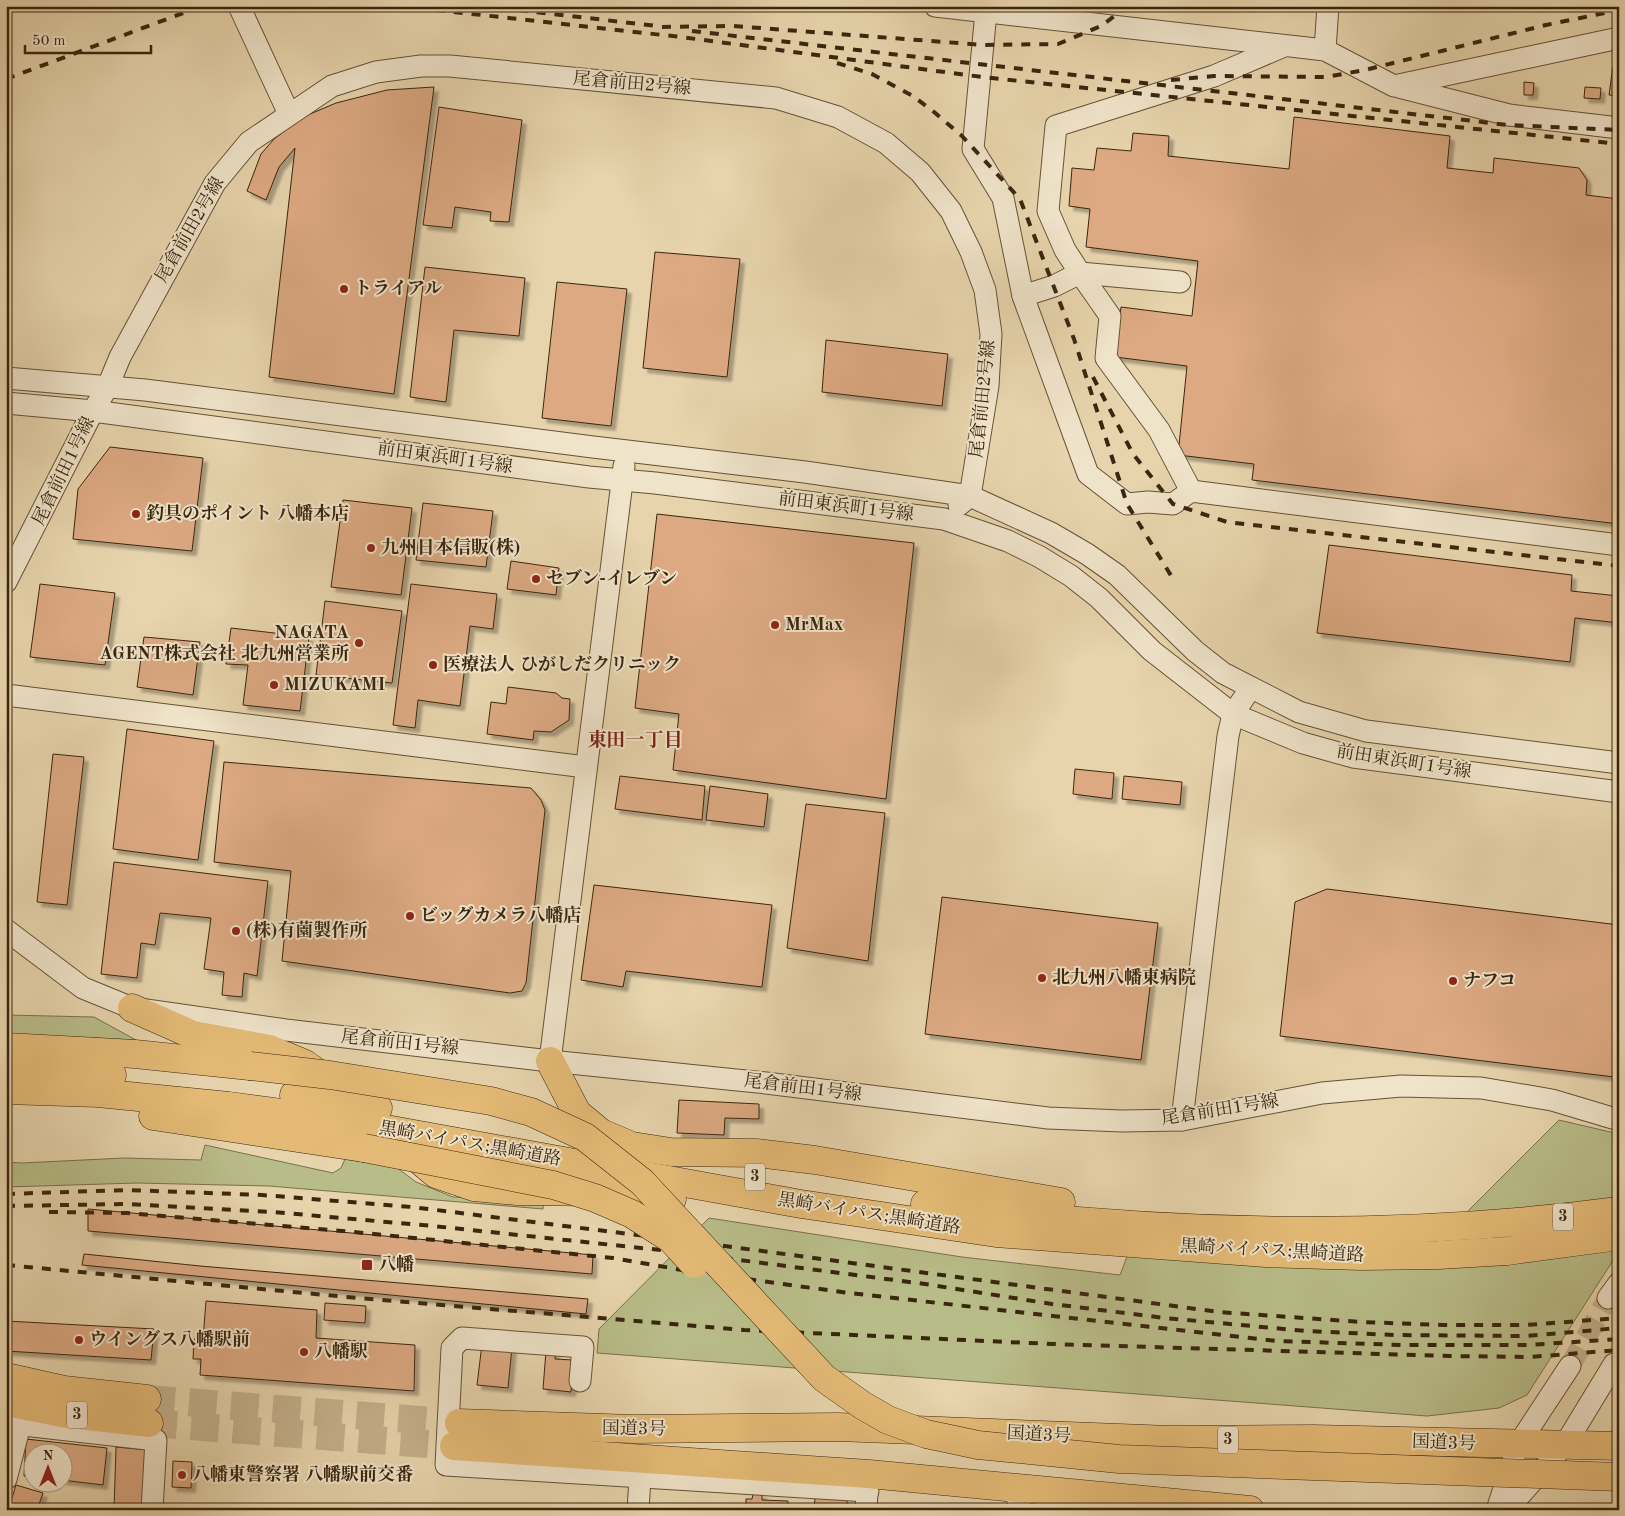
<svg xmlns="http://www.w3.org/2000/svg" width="1625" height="1516" font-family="'Old Standard TT','Noto Serif JP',serif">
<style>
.green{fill:#b8bc88;stroke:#79714c}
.building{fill:#dca982;stroke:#3a260f;filter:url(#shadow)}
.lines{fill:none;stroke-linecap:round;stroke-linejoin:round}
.minor-tunnel{stroke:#c4b18d;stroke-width:21;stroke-dasharray:21 11;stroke-linecap:butt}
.highway-tunnel{stroke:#c4b18d;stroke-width:28;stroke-dasharray:28 14;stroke-linecap:butt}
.minor-casing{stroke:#655236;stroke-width:23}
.highway-casing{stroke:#3a260f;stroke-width:29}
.minor{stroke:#efe3c9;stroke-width:21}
.highway{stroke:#e4ba76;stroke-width:28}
.rail{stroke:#3a260f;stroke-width:4;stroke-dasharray:9 9;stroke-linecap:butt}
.highway-bridge-casing{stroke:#3a260f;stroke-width:29;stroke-linecap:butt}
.highway-bridge{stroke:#e4ba76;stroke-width:28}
.poi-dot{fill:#8f2418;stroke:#efe3c9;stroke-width:2}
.labels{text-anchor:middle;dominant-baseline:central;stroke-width:4;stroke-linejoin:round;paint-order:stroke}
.shield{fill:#efe3c9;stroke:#705f47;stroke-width:1}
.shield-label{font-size:16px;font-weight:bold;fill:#3a260f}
.street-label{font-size:18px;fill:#3a260f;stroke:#efe3c9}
.poi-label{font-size:18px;font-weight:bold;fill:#3a260f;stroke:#efe3c9;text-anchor:start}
.neighbourhood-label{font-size:19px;font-weight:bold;fill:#7a1f14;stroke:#efe3c9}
</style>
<defs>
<filter id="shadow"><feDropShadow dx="4.5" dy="4.5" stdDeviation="1" flood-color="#0004"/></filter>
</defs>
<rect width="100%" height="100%" fill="#e7d4ac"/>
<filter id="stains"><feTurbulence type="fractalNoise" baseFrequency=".004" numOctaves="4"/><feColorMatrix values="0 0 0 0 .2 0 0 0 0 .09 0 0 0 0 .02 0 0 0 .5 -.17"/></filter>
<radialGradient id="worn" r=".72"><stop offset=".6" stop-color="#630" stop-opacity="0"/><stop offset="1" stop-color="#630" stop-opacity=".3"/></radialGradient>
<g class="green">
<polygon points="6,1015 94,1017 136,1040 6,1034"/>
<polygon points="1559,1120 1619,1134 1619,1251 1527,1395 1499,1408 1427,1416 597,1353 599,1329 709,1218 962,1257 1120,1275 1128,1254 1410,1269"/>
<polygon points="205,1145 333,1173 341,1168 345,1159 396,1167 416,1182 453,1197 544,1201 543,1209 269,1186 137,1183 6,1187 6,1162 22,1163 124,1158 201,1160"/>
</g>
<g class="building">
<polygon points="1613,66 1619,66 1619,96 1609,95"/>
<polygon points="1524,82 1534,83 1533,95 1524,95"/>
<polygon points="434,87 394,394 269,377 295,148 279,167 266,200 247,191 261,154 274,139 303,117 336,103 387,90"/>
<polygon points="1585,87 1601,88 1600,99 1584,98"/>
<polygon points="439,107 522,120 509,222 490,221 491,212 455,207 452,228 423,225"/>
<polygon points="1294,117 1450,136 1447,168 1493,173 1494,158 1579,168 1587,180 1586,195 1619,199 1619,524 1252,480 1254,464 1178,455 1187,366 1115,357 1121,307 1192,316 1198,261 1086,247 1090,209 1069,206 1072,168 1094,170 1097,148 1131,151 1133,133 1169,136 1168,156 1289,169"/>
<polygon points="655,252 740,259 727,377 643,368"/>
<polygon points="425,267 525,278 519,336 454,330 446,402 410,397"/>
<polygon points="557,282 627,289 611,426 542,418"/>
<polygon points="826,340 948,354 942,406 822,392"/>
<polygon points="110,447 203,458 192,551 73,539 78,489"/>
<polygon points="343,500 412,508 401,595 331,587"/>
<polygon points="423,503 493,511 486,567 416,560"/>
<polygon points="657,514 914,543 886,799 673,770 679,714 635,708"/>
<polygon points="1329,545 1572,575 1571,591 1619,596 1619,623 1575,618 1570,662 1317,633"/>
<polygon points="511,561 559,568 556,595 507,589"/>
<polygon points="40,584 115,593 105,665 30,657"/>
<polygon points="411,584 497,594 493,629 470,626 460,706 418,700 415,728 393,725"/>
<polygon points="325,601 402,611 392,683 316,675"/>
<polygon points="231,628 309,637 300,711 243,705 248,665 226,664"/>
<polygon points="144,637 200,642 193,695 137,687"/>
<polygon points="508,687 556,693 562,698 570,699 569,720 551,732 534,731 533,740 487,734 491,702 506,704"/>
<polygon points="127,729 214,741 198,860 113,849"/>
<polygon points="53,754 84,757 67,905 37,902"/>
<polygon points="224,762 531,788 541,800 545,810 526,983 522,991 510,993 282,961 291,871 214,862"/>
<polygon points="1075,769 1114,773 1112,799 1073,794"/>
<polygon points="620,776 705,786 702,820 615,809"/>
<polygon points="1124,776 1182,782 1180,805 1122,799"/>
<polygon points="710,786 768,794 764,827 706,820"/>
<polygon points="806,804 885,813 868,961 787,948"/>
<polygon points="114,862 268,881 257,976 244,973 242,997 222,995 224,972 204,969 211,918 160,913 155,945 141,943 137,978 101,974"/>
<polygon points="594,885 772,905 762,987 626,971 623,987 581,980"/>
<polygon points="1327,889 1619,925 1619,1092 1614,1091 1614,1077 1280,1036 1295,902"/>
<polygon points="942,897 1158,923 1141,1060 925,1034"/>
<polygon points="679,1100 759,1104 759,1119 725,1118 724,1135 677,1133"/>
<polygon points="88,1209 593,1255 592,1274 88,1231"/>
<polygon points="84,1254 200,1266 588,1299 586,1314 82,1265"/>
<polygon points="206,1301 317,1310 316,1338 415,1345 414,1391 200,1375 201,1359 193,1359 194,1339 203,1339"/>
<polygon points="325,1303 366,1306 365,1323 324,1320"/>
<polygon points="6,1321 154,1329 151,1360 6,1351"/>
<polygon points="482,1344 512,1347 508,1388 477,1385"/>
<polygon points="546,1351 555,1352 555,1359 573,1360 571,1392 543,1389"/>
<polygon points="26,1439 107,1448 103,1485 62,1480 62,1454 32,1454 32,1477 24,1476"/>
<polygon points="116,1447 149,1450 145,1510 114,1510"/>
<polygon points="173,1461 192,1462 191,1488 172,1487"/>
<polygon points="16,1485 43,1493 37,1510 9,1508"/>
<polygon points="753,1494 762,1494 762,1500 788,1501 788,1510 746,1510 746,1499 752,1499"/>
<polygon points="815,1498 847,1499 847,1510 814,1510"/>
<polygon points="968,1505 986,1506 986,1510 968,1510"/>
</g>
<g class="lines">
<polyline class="minor-tunnel" points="1570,1366 1608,1298"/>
<g class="highway-tunnel">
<polyline points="147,1399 459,1423"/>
<polyline points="149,1423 454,1446"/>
</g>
<g class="minor-casing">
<g id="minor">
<polyline points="239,6 289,114"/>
<polyline points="935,6 1325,50 1394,86 1619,38"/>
<polyline points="986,12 973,149 1003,198 1023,296 1088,474 1127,504 1148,502 1173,504 1191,491 1619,545"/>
<polyline points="1325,50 1328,6"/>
<polyline points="1399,87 1509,115 1619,128"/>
<polyline points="1180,282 1080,273 1065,250 1048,211 1056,126 1214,76 1284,46"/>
<polyline points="1023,296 1054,286 1080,273 1110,316 1106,358 1159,430 1191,491"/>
<polyline points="6,378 145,390 593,447 805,472 970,496 1051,533 1087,554 1117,575 1195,651 1223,673 1299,712 1366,731 1619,763"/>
<polyline points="6,403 93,411 589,477 655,483 944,519 1008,541 1040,557 1071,576 1099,598 1152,651 1233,714 1303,743 1353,757 1619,792"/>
<polyline points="6,582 93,411 108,386 120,357 215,183 249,142 332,86 376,72 421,66 450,66 776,98 838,117 886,143 920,172 951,211 971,252 985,290 991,334 988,386 970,496 959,505"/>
<polyline points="6,695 586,767"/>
<polyline points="6,930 83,988 132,1008 286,1030 550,1061 766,1083 1048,1118 1122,1121 1182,1120 1322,1093 1401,1086 1481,1088 1552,1100 1619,1120"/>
<polyline points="550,1061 624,466"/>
<polyline points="1182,1120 1228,736 1233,714 1250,689"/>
<polyline points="1608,1298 1619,1283"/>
<polyline points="580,1381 583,1347 462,1338 452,1348 446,1465 868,1491"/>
<polyline points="6,1423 156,1440 152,1510"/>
<polyline points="6,1479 20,1425"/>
<polyline points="1014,1488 1021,1510"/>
<polyline points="638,1510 640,1478"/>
<polyline points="866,1510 868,1476"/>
<polyline points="1497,1510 1518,1445 1570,1366"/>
<polyline points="1507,1510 1566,1443 1614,1364"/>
</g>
</g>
<g class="highway-casing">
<g id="highway">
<polyline points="132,1008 193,1035 269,1049 305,1064 319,1074"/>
<polyline points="6,1047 135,1054 250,1066"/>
<polyline points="550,1061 577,1113 601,1133 632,1146 671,1152 756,1153 815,1160 1061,1202"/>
<polyline points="6,1070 112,1075"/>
<polyline points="6,1090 98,1093 229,1106 342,1121 801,1204 996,1233 1266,1253 1361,1256 1438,1255 1507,1251 1619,1236"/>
<polyline points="294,1095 378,1108"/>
<polyline points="153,1116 364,1148"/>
<polyline points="418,1159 436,1174 474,1187 517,1191 609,1192 672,1199"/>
<path d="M925,1204C1154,1235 1389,1241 1619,1211"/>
<polyline points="6,1377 64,1390 147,1399"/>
<polyline points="6,1402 62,1413 149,1423"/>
<polyline points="459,1423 634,1429 838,1427 1171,1440 1313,1439 1619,1446"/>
<polyline points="454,1446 869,1474 1250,1510"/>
</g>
</g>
<use href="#minor" class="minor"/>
<use href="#highway" class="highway"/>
<g class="rail">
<polyline points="400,6 681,37 982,77 1619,144"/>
<polyline points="483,6 657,26"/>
<polyline points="662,27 733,26 984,45 1058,44 1101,26 1128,6"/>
<polyline points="692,31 1508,125 1619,130"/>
<polyline points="837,63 872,74 913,96 934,112 962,136 1020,199 1074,339 1127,504 1175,582"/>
<polyline points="6,79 202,6"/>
<polyline points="1171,80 1214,76 1326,77 1365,70 1546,25 1619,10"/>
<polyline points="1093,377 1133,454 1173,504 1227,522 1619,566"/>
<polyline points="6,1194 127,1190 262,1195 412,1207 702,1243 1219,1312 1361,1322 1443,1325 1526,1325 1619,1318"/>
<polyline points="6,1206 127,1204 273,1212 433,1226 670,1251 925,1284 1052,1304 1165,1318 1306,1331 1394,1335 1527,1336 1619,1328"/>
<polyline points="49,1212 127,1213 354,1232 613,1258 688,1271 849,1293 1277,1341 1403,1345 1529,1345 1619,1339"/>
<polyline points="6,1265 347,1297 744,1330 1052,1344 1449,1356 1530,1357 1619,1350"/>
</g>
<g class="highway-bridge-casing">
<g id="highway-bridge">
<polyline points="250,1066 330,1075 491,1101 531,1112 585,1137 642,1182 824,1378 862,1405 888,1420 926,1434 978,1445 1119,1459 1619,1477"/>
<polyline points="364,1148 553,1185 595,1198 632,1214 671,1239 694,1264"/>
</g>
</g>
<use href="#highway-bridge" class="highway-bridge"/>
</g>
<g class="poi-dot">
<circle cx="344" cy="289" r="5"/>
<circle cx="136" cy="514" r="5"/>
<circle cx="371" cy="548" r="5"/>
<circle cx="536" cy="579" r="5"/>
<circle cx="775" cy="625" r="5"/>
<circle cx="359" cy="643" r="5"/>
<circle cx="433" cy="665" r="5"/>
<circle cx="274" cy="685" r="5"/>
<circle cx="410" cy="916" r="5"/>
<circle cx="236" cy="931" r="5"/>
<circle cx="1042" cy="978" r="5"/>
<circle cx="1453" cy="981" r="5"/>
<rect x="361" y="1259" width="12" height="12" rx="2.5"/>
<circle cx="79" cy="1340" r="5"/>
<circle cx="304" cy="1352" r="5"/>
<circle cx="182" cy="1475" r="5"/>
</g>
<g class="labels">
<g class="shield">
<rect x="745" y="1163.5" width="20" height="27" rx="4"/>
<rect x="1553" y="1203.5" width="20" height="27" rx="4"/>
<rect x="67" y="1401.5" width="20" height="27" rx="4"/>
<rect x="1218" y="1426.5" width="20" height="27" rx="4"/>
</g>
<g class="shield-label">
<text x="755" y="1177">3</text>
<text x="1563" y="1217">3</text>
<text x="77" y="1415">3</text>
<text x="1228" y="1440">3</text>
</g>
<g class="street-label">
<text transform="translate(632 84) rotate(5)">尾倉前田2号線</text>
<text transform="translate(190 230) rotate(-60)">尾倉前田2号線</text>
<text transform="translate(983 399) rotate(-84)">尾倉前田2号線</text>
<text transform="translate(445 458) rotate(8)">前田東浜町1号線</text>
<text transform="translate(64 471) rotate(-64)">尾倉前田1号線</text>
<text transform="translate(846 507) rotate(7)">前田東浜町1号線</text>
<text transform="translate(1404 762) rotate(9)">前田東浜町1号線</text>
<text transform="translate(400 1043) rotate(6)">尾倉前田1号線</text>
<text transform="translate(803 1088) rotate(7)">尾倉前田1号線</text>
<text transform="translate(1220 1110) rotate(-9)">尾倉前田1号線</text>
<text transform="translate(470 1144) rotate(10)">黒崎バイパス;黒崎道路</text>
<text transform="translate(869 1214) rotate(9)">黒崎バイパス;黒崎道路</text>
<text transform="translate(1272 1251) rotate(3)">黒崎バイパス;黒崎道路</text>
<text transform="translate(634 1429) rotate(1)">国道3号</text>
<text transform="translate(1039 1435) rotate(3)">国道3号</text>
<text transform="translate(1444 1443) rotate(2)">国道3号</text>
</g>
<g class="poi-label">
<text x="354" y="289">トライアル</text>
<text x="146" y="514">釣具のポイント 八幡本店</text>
<text x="381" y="548">九州日本信販(株)</text>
<text x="546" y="579">セブン-イレブン</text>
<text x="785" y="625">MrMax</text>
<text x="349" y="633" text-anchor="end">NAGATA<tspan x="349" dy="21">AGENT株式会社 北九州営業所</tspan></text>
<text x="443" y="665">医療法人 ひがしだクリニック</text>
<text x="284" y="685">MIZUKAMI</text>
<text x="420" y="916">ビッグカメラ八幡店</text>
<text x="246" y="931">(株)有薗製作所</text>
<text x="1052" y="978">北九州八幡東病院</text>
<text x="1463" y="981">ナフコ</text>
<text x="378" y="1265">八幡</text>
<text x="89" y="1340">ウイングス八幡駅前</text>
<text x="314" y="1352">八幡駅</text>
<text x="192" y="1475">八幡東警察署 八幡駅前交番</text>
</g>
<g class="neighbourhood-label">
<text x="635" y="741">東田一丁目</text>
</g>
</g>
<rect width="1625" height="1516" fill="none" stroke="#e7d4ac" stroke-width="25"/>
<rect x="8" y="8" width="1610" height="1501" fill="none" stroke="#3a260f" stroke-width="2.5"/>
<rect x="12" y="12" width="1600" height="1491" fill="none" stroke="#3a260f"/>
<g transform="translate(48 1468)"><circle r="24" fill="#efe3c9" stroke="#a7977f"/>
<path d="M0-4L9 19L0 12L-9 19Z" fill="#8f2418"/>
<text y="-8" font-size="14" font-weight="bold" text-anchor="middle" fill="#3a260f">N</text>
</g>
<path d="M25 45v8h126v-8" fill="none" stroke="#3a260f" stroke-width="2.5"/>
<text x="32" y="45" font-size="15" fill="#3a260f" stroke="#efe3c9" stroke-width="4" paint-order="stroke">50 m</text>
<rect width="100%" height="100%" filter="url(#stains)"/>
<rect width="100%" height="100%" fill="url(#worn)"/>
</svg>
